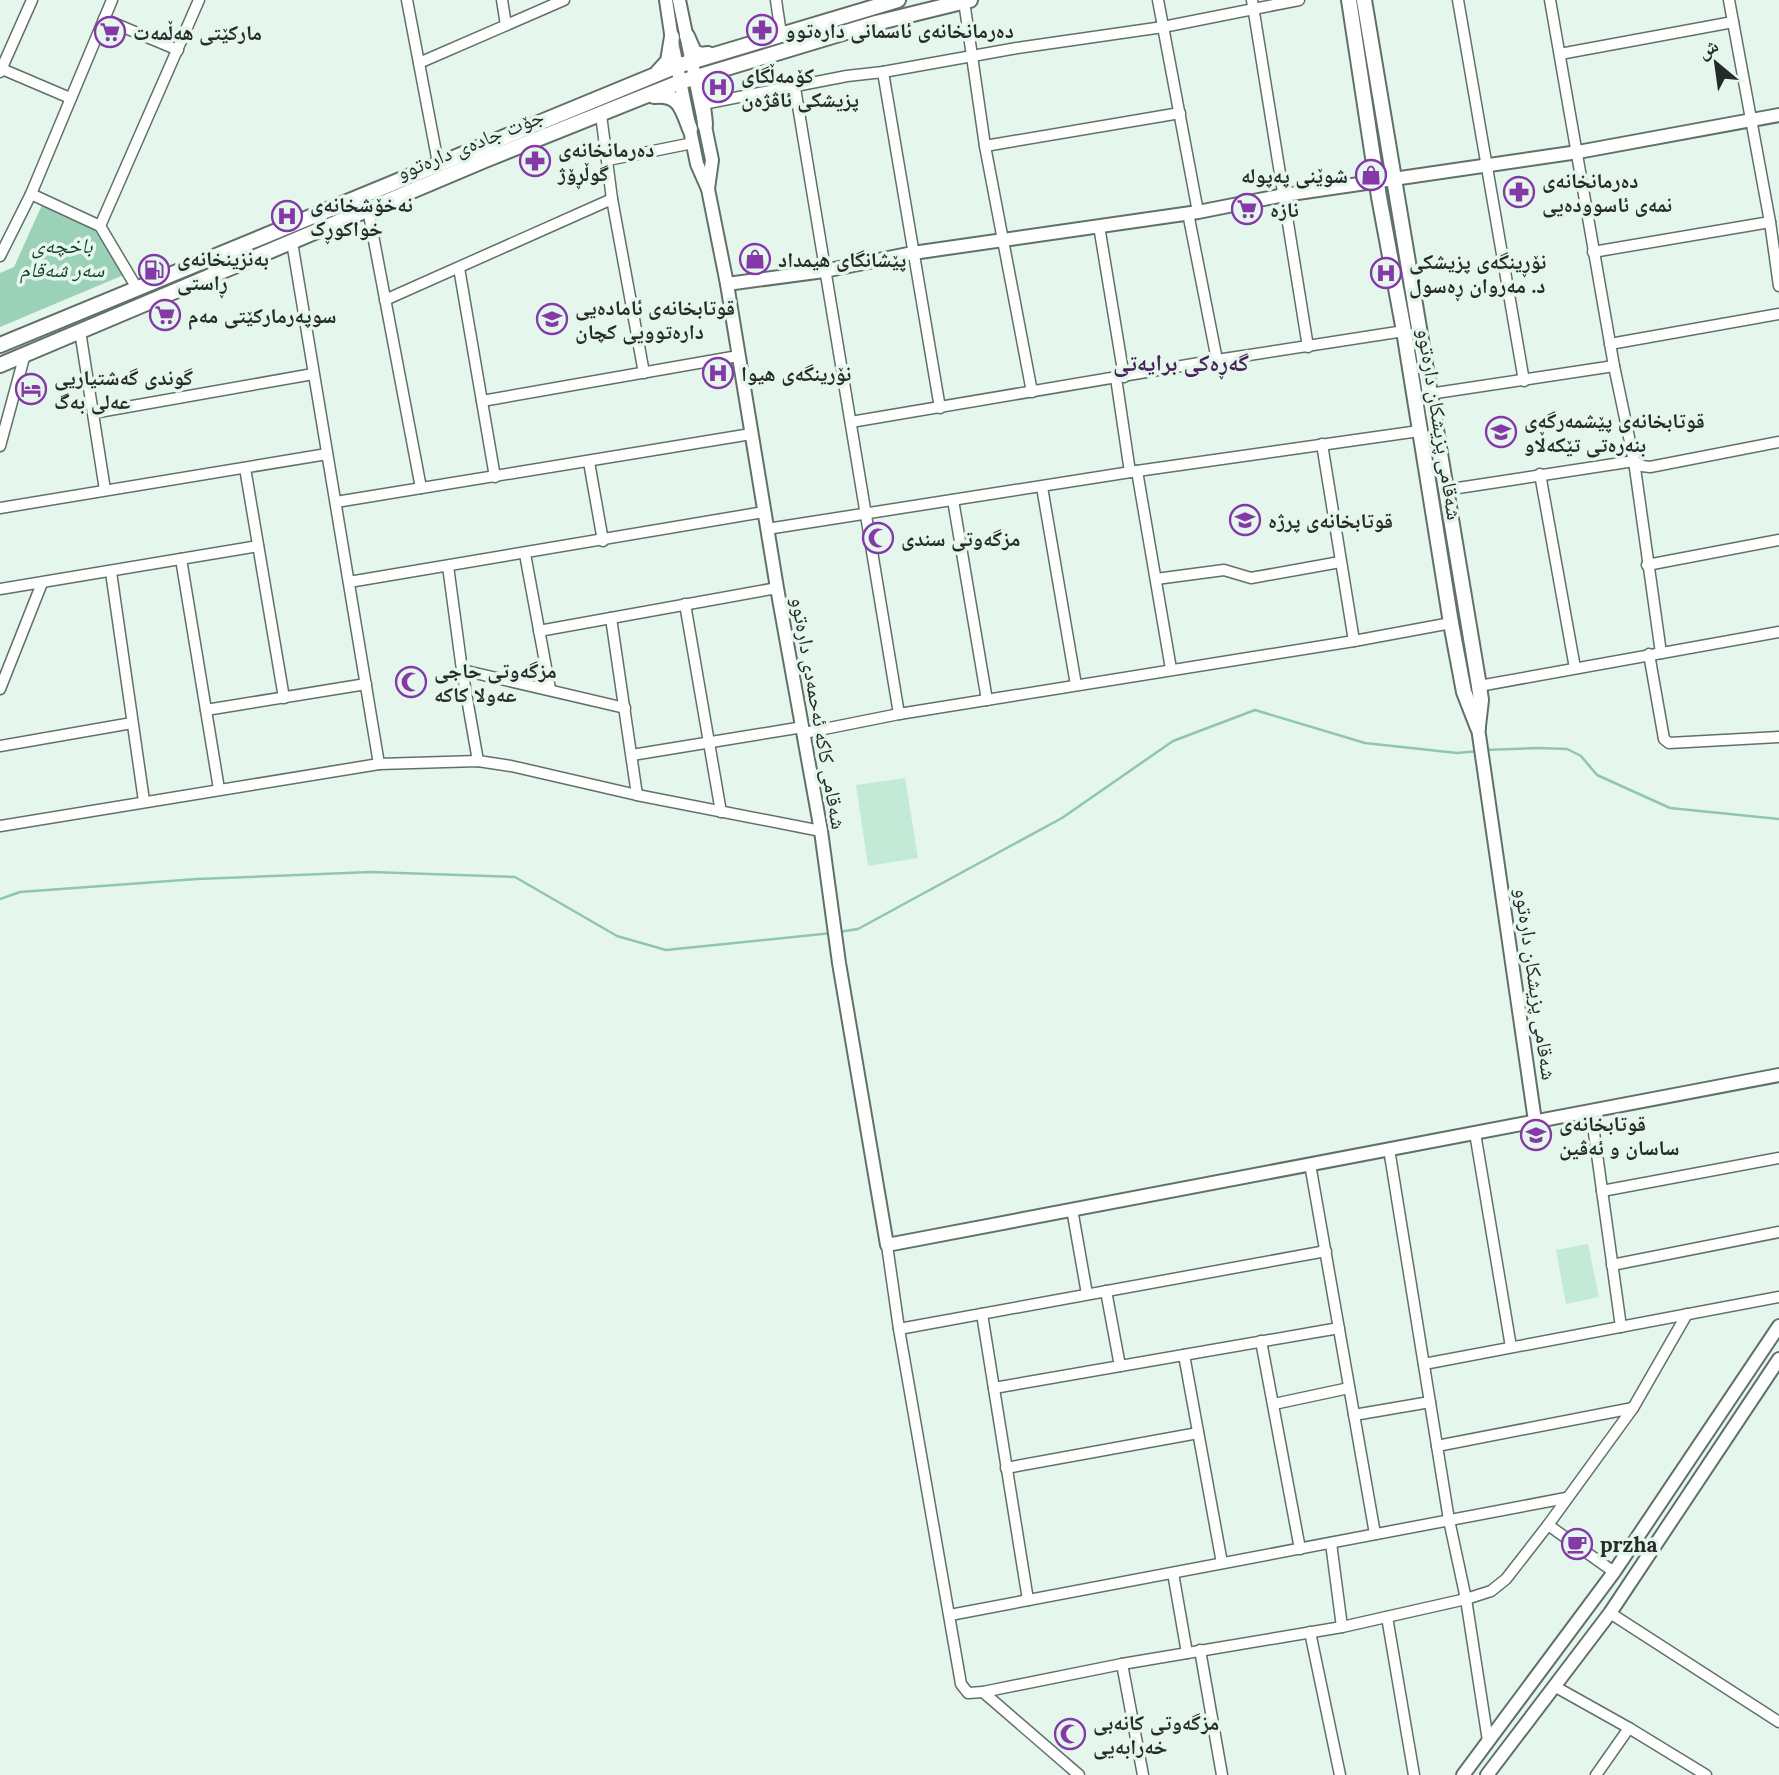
<svg xmlns="http://www.w3.org/2000/svg" width="1779" height="1775" font-family="Lora,'Noto Naskh Arabic',serif">
<style>
.green{fill:#c2ead6}
.forest{fill:#9bd1b7}
.lines{fill:none;stroke-linecap:round;stroke-linejoin:round}
.stream{stroke:#90c7ac;stroke-width:2.5}
.minor-casing{stroke:#617068;stroke-width:13}
.tertiary-casing{stroke:#617068;stroke-width:16}
.secondary-casing{stroke:#617068;stroke-width:18}
.minor{stroke:#fff;stroke-width:10}
.tertiary{stroke:#fff;stroke-width:12}
.secondary{stroke:#fff;stroke-width:14}
.labels{text-anchor:middle;dominant-baseline:central;stroke-width:7;stroke-linejoin:round;paint-order:stroke}
.poi-label{font-size:21px;font-weight:bold;fill:#252b28;stroke:#e5f6ed;text-anchor:start}
.street-label{font-size:21px;fill:#252b28;stroke:#e5f6ed}
.park-label{font-size:21px;font-style:italic;fill:#113e2c;stroke:#e5f6ed}
.neighbourhood-label{font-size:23px;font-weight:bold;fill:#462258;stroke:#e5f6ed}
</style>
<rect width="100%" height="100%" fill="#e5f6ed"/>
<g class="green">
<polygon points="905,778 918,858 868,866 856,785"/>
<polygon points="1588,1244 1599,1297 1566,1304 1556,1250"/>
</g>
<polygon class="forest" points="42,205 91,225 126,274 0,327 0,273 14,267"/>
<g class="lines">
<g class="stream">
<polyline points="1485,750 1538,748 1567,749 1581,756 1597,775 1670,808 1779,819"/>
<polyline points="0,899 20,892 197,879 371,872 515,877 617,936 666,950 832,933"/>
<polyline points="839,932 858,929 1062,818 1173,741 1255,710 1365,743 1457,753 1479,751"/>
</g>
<g class="minor-casing">
<g id="minor">
<polyline points="407,0 438,163"/>
<polyline points="502,0 506,25"/>
<polyline points="776,0 781,34"/>
<polyline points="1158,0 1198,212"/>
<polyline points="1252,0 1308,347"/>
<polyline points="1458,0 1524,381"/>
<polyline points="1550,0 1614,366 1634,461 1661,653"/>
<polyline points="1729,0 1770,222 1779,286"/>
<polyline points="964,1 985,146 1032,392"/>
<polyline points="104,19 178,50"/>
<polyline points="1560,54 1733,22"/>
<polyline points="419,63 564,0"/>
<polyline points="2,69 70,98"/>
<polyline points="0,72 32,0"/>
<polyline points="883,72 940,408"/>
<polyline points="795,88 899,714"/>
<polyline points="703,104 847,76 883,72 1017,48 1163,27 1299,0"/>
<polyline points="601,115 612,199 644,373"/>
<polyline points="985,146 1180,113"/>
<polyline points="608,160 693,143"/>
<polyline points="31,194 100,226 138,290"/>
<polyline points="368,209 421,488"/>
<polyline points="1188,213 1217,360"/>
<polyline points="100,226 199,0"/>
<polyline points="1099,226 1124,377"/>
<polyline points="292,242 379,764"/>
<polyline points="1593,252 1770,222"/>
<polyline points="0,256 31,194 112,0"/>
<polyline points="459,268 495,477"/>
<polyline points="385,300 612,199"/>
<polyline points="80,331 105,490"/>
<polyline points="1610,344 1779,314"/>
<polyline points="1116,378 1130,472"/>
<polyline points="1429,394 1614,366"/>
<polyline points="482,401 738,356"/>
<polyline points="93,413 313,374"/>
<polyline points="851,422 1217,360 1404,331"/>
<polyline points="1322,444 1354,641"/>
<polyline points="0,446 25,354"/>
<polyline points="589,462 603,541"/>
<polyline points="245,468 284,698"/>
<polyline points="1137,471 1171,669"/>
<polyline points="1540,474 1575,668"/>
<polyline points="1042,487 1076,685"/>
<polyline points="1445,490 1634,461 1642,466 1650,467 1779,442"/>
<polyline points="953,500 987,700"/>
<polyline points="336,502 751,434"/>
<polyline points="0,508 327,454"/>
<polyline points="767,529 1137,471 1419,431"/>
<polyline points="525,554 550,689"/>
<polyline points="181,559 219,789"/>
<polyline points="1647,565 1779,540"/>
<polyline points="448,566 462,670 478,761"/>
<polyline points="111,572 144,801"/>
<polyline points="1156,579 1224,570 1251,578 1340,562"/>
<polyline points="349,582 764,512"/>
<polyline points="0,589 258,546"/>
<polyline points="685,604 721,812"/>
<polyline points="611,618 637,795"/>
<polyline points="539,631 777,588"/>
<polyline points="1649,654 1664,739 1669,743 1779,737"/>
<polyline points="462,670 625,708"/>
<polyline points="1479,686 1779,632"/>
<polyline points="0,689 42,583"/>
<polyline points="206,710 366,684"/>
<polyline points="804,733 899,714 1354,641 1451,623"/>
<polyline points="0,746 132,723"/>
<polyline points="632,755 803,727"/>
<polyline points="0,826 379,764 478,761 511,766 637,795 821,831"/>
<polyline points="1591,1111 1621,1327"/>
<polyline points="1475,1133 1511,1347"/>
<polyline points="1389,1149 1449,1520 1466,1599 1488,1741"/>
<polyline points="1310,1164 1375,1534"/>
<polyline points="1602,1191 1779,1158"/>
<polyline points="1072,1209 1087,1294"/>
<polyline points="887,1245 899,1329 961,1684 968,1693 983,1692 1122,1664 1342,1627 1466,1599 1491,1591 1506,1579 1548,1525 1633,1408 1687,1314"/>
<polyline points="1612,1265 1779,1232"/>
<polyline points="1106,1291 1120,1366"/>
<polyline points="982,1314 1028,1600"/>
<polyline points="899,1329 1326,1251"/>
<polyline points="1261,1341 1300,1549"/>
<polyline points="1184,1355 1222,1563"/>
<polyline points="1424,1364 1779,1297"/>
<polyline points="994,1388 1339,1328"/>
<polyline points="1274,1404 1349,1388"/>
<polyline points="1354,1415 1430,1402"/>
<polyline points="1437,1446 1633,1408"/>
<polyline points="1006,1468 1198,1433"/>
<polyline points="1548,1525 1614,1572"/>
<polyline points="1331,1543 1342,1627"/>
<polyline points="1173,1573 1187,1653"/>
<polyline points="1610,1613 1779,1722"/>
<polyline points="950,1615 1566,1498"/>
<polyline points="1387,1617 1414,1775"/>
<polyline points="1310,1632 1340,1775"/>
<polyline points="1200,1650 1222,1775"/>
<polyline points="1122,1664 1143,1775"/>
<polyline points="1554,1686 1629,1728 1706,1775"/>
<polyline points="983,1692 1079,1775"/>
<polyline points="1596,1775 1629,1728"/>
</g>
</g>
<g class="tertiary-casing">
<g id="tertiary">
<polyline points="666,0 673,47 697,164 708,189 727,284 777,588 821,831 839,963 887,1245 1779,1075"/>
<polyline points="679,0 712,160 708,189"/>
<polyline points="727,284 824,271 913,253 1198,212 1284,195 1578,152 1779,115"/>
<polyline points="1478,728 1535,1121"/>
<polyline points="1463,1775 1614,1572 1779,1326"/>
<polyline points="1487,1775 1610,1613 1779,1359"/>
</g>
</g>
<g class="secondary-casing">
<g id="secondary">
<polyline points="1349,0 1379,197 1404,331 1451,623 1464,692 1478,728"/>
<polyline points="1364,0 1479,686 1481,700 1478,726"/>
<polyline points="687,36 694,52 701,55 708,54"/>
<polyline points="658,72 668,61 672,37"/>
<path d="M654,96C679,93 682,108 690,129"/>
<path d="M705,125C704,103 695,88 718,75"/>
<polyline points="0,345 677,66 898,0"/>
<polyline points="0,365 485,160 680,82 876,23 970,0"/>
</g>
</g>
<use href="#minor" class="minor"/>
<use href="#tertiary" class="tertiary"/>
<use href="#secondary" class="secondary"/>
</g>
<defs>
<g id="pharmacy-ring" transform="scale(1.575)"><circle r="9.5" fill="#e5f6ed" stroke="#8538a8" stroke-width="1.5"/><path d="M-2-6h4v4h4v4h-4v4h-4v-4h-4v-4h4Z" fill="#8538a8"/></g>
<g id="supermarket-ring" transform="scale(1.575)"><circle r="9.5" fill="#e5f6ed" stroke="#8538a8" stroke-width="1.5"/><path d="M-6-5.5h2.5l.6 2H6L4.5 2H-2.5L-4.4-4H-6ZM-1.5 3.2a1.3 1.3 0 1 0 .1 0ZM3 3.2a1.3 1.3 0 1 0 .1 0Z" fill="#8538a8"/></g>
<g id="hospital-ring" transform="scale(1.575)"><circle r="9.5" fill="#e5f6ed" stroke="#8538a8" stroke-width="1.5"/><path d="M-5-5h3v3.5h4V-5h3V5h-3V1.5h-4V5h-3Z" fill="#8538a8"/></g>
<g id="shop-ring" transform="scale(1.575)"><circle r="9.5" fill="#e5f6ed" stroke="#8538a8" stroke-width="1.5"/><path d="M-5-2.5h2.3a2.7 3.5 0 0 1 5.4 0H5L5.5 6h-11ZM-1.5-2.5h3a1.5 2.3 0 0 0-3 0Z" fill="#8538a8"/></g>
<g id="fuel-ring" transform="scale(1.575)"><circle r="9.5" fill="#e5f6ed" stroke="#8538a8" stroke-width="1.5"/><path d="M-5.5-6h7V0h2V4h1.3V-2.5L3-4.5l.8-.8L6-3V5H2.5V1h-1V6h-7ZM-4.2-4.7v3.2H.2V-4.7Z" fill="#8538a8"/></g>
<g id="school-ring" transform="scale(1.575)"><circle r="9.5" fill="#e5f6ed" stroke="#8538a8" stroke-width="1.5"/><path d="M0-5L7-2L0 1L-7-2ZM-4 1L0 2.5L4 1V4Q0 6-4 4Z" fill="#8538a8"/></g>
<g id="hotel-ring" transform="scale(1.575)"><circle r="9.5" fill="#e5f6ed" stroke="#8538a8" stroke-width="1.5"/><path d="M-6-4.5h1.5V1H6V5H4.5V3h-9V5H-6ZM-4 0a1.8 1.8 0 1 1 3.6 0ZM.5 0V-2.5h3Q6-2.5 6 0Z" fill="#8538a8"/></g>
<g id="mosque-ring" transform="scale(1.575)"><circle r="9.5" fill="#e5f6ed" stroke="#8538a8" stroke-width="1.5"/><path d="M3.5-4.9A6 6 0 1 0 3.5 4.9A5 5 0 1 1 3.5-4.9Z" fill="#8538a8"/></g>
<g id="cafe-ring" transform="scale(1.575)"><circle r="9.5" fill="#e5f6ed" stroke="#8538a8" stroke-width="1.5"/><path d="M-5.5-4.5H6V0H3Q3 3.5 0 3.5H-2.5Q-5.5 3.5-5.5 0ZM3-3.2v2h1.7v-2ZM-6 4.5H4V6H-6Z" fill="#8538a8"/></g>
</defs>
<g fill-rule="evenodd">
<use href="#pharmacy-ring" x="762" y="30"/>
<use href="#supermarket-ring" x="110" y="32"/>
<use href="#hospital-ring" x="718" y="87"/>
<use href="#pharmacy-ring" x="535" y="161"/>
<use href="#shop-ring" x="1371" y="175"/>
<use href="#pharmacy-ring" x="1519" y="192"/>
<use href="#supermarket-ring" x="1247" y="209"/>
<use href="#hospital-ring" x="287" y="216"/>
<use href="#shop-ring" x="755" y="259"/>
<use href="#fuel-ring" x="154" y="270"/>
<use href="#hospital-ring" x="1386" y="273"/>
<use href="#supermarket-ring" x="165" y="315"/>
<use href="#school-ring" x="552" y="319"/>
<use href="#hospital-ring" x="718" y="373"/>
<use href="#hotel-ring" x="31" y="389"/>
<use href="#school-ring" x="1501" y="432"/>
<use href="#school-ring" x="1245" y="520"/>
<use href="#mosque-ring" x="878" y="538"/>
<use href="#mosque-ring" x="411" y="682"/>
<use href="#school-ring" x="1536" y="1135"/>
<use href="#cafe-ring" x="1577" y="1544"/>
<use href="#mosque-ring" x="1070" y="1734"/>
</g>
<g class="labels">
<g class="poi-label">
<text x="785" y="30">دەرمانخانەی ئاسمانی دارەتوو</text>
<text x="133" y="32">مارکێتی هەڵمەت</text>
<text x="741" y="75">کۆمەڵگای<tspan x="741" dy="24">پزیشکی ئاڤژەن</tspan></text>
<text x="558" y="149">دەرمانخانەی<tspan x="558" dy="24">گوڵڕۆژ</tspan></text>
<text x="1348" y="175" text-anchor="end">شوێنی پەپولە</text>
<text x="1542" y="180">دەرمانخانەی<tspan x="1542" dy="24">نمەی ئاسوودەیی</tspan></text>
<text x="310" y="204">نەخۆشخانەی<tspan x="310" dy="24">خواکوڕک</tspan></text>
<text x="1270" y="209">نازە</text>
<text x="177" y="258">بەنزینخانەی<tspan x="177" dy="24">ڕاستی</tspan></text>
<text x="778" y="259">پێشانگای هیمداد</text>
<text x="1409" y="261">نۆڕینگەی پزیشکی<tspan x="1409" dy="24">د. مەروان ڕەسول</tspan></text>
<text x="575" y="307">قوتابخانەی ئامادەیی<tspan x="575" dy="24">دارەتوویی کچان</tspan></text>
<text x="188" y="315">سوپەرمارکێتی مەم</text>
<text x="741" y="373">نۆرینگەی هیوا</text>
<text x="54" y="377">گوندی گەشتیاریی<tspan x="54" dy="24">عەلی بەگ</tspan></text>
<text x="1524" y="420">قوتابخانەی پێشمەرگەی<tspan x="1524" dy="24">بنەرەتی تێکەڵاو</tspan></text>
<text x="1268" y="520">قوتابخانەی پرژە</text>
<text x="901" y="538">مزگەوتی سندی</text>
<text x="434" y="670">مزگەوتی حاجی<tspan x="434" dy="24">عەولا کاکە</tspan></text>
<text x="1559" y="1123">قوتابخانەی<tspan x="1559" dy="24">ساسان و ئەڤین</tspan></text>
<text x="1600" y="1544">przha</text>
<text x="1093" y="1722">مزگەوتی کانەبی<tspan x="1093" dy="24">خەرابەیی</tspan></text>
</g>
<g class="street-label">
<text transform="translate(470 144) rotate(-22)">جۆت جادەی دارەتوو</text>
<text transform="translate(1440 424) rotate(81)">شەقامی پزیشکان دارەتوو</text>
<text transform="translate(819 713) rotate(80)">شەقامی کاکە ئەحمەدی دارەتوو</text>
<text transform="translate(1536 984) rotate(82)">شەقامی پزیشکان دارەتوو</text>
</g>
<g class="park-label">
<text x="62" y="245">باخچەی<tspan x="62" dy="24">سەر شەقام</tspan></text>
</g>
<g class="neighbourhood-label">
<text x="1181" y="362">گەڕەکی برایەتی</text>
</g>
</g>
<g transform="translate(1716 63) rotate(331)" stroke="#e5f6ed" stroke-width="5" paint-order="stroke">
<path d="M0-5L12 26L0 18L-12 26Z" fill="#252b28"/>
<text y="-10" font-size="19" font-weight="bold" text-anchor="middle" fill="#252b28">ش</text>
</g>
</svg>
